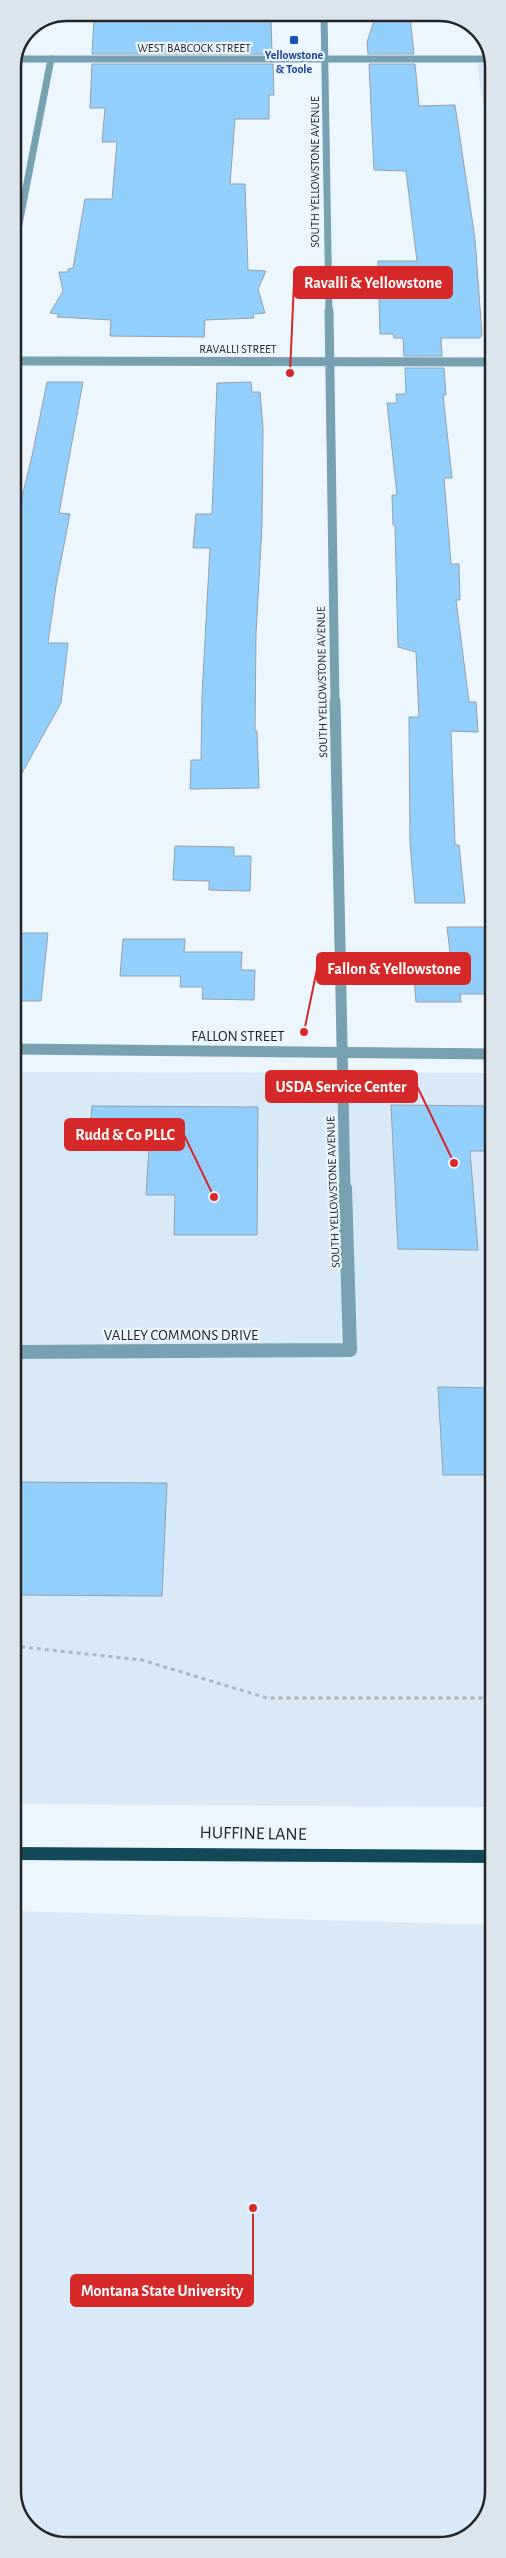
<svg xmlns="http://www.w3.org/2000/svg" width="506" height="2558" font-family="'Alegreya Sans',sans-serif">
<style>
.built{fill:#d8e9f7}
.building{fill:#92cffd;stroke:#96a0a8}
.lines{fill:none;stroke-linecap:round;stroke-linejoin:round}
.path{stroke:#adb6bc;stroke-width:3;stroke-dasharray:4 4;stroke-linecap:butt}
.minor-far3{stroke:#77a0b0;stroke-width:7}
.minor-far2{stroke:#77a0b0;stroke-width:9}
.minor-far1{stroke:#77a0b0;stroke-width:11}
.minor{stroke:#77a0b0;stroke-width:14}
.tertiary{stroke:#77a0b0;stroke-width:7}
.trunk{fill:#124a5a;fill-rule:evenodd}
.transit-dot{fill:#1a4fb4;stroke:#ebf6fe;stroke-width:2}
.labels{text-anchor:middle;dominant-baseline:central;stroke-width:4.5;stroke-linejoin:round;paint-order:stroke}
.far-street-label{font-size:12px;fill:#232629;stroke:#ebf6fe}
.far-transit-label{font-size:12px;font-weight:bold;fill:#164399;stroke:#ebf6fe}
.street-label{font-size:15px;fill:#232629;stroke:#ebf6fe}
.near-street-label{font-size:18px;fill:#232629;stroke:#ebf6fe}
.rim{fill:none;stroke:#232629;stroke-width:2.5}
.leader{fill:none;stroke:#d62828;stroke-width:2}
.callout-dot{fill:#d62828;stroke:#ebf6fe;stroke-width:2}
.callout{fill:#d62828;stroke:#d62828;stroke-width:2}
.callout-label{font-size:16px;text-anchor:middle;font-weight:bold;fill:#fff}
</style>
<rect width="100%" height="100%" fill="#ebf6fe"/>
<g class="built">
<polygon points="477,63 493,63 493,175"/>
<polygon points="13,1072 493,1073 493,1807 13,1804"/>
<polygon points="13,1911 493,1925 493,2491 480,2527 446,2545 61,2545 29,2530 13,2498"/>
</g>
<g class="building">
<polygon points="376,15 410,16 414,54 368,54 367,42"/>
<polygon points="271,16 272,54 92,54 94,20"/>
<polygon points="92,64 273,64 274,95 269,95 269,119 235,119 230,184 245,184 248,270 266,271 258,289 265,313 253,314 254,318 205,320 204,337 110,336 111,320 57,317 59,314 50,313 63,291 59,272 68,272 68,269 73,268 85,199 112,199 117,142 102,142 105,108 90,108"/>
<polygon points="369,64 415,64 419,106 455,105 475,239 482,335 480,338 441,338 442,356 404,356 403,338 394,338 393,334 380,334 378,261 417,261 406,171 374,170"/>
<polygon points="405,368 444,368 446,395 443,395 452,478 444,478 451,564 459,564 460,600 456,600 469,702 476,702 478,732 451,731 455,845 459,845 465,903 415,903 410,843 409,717 419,717 416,652 398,647 395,525 393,525 392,495 397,495 387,403 397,403 396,394 406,394"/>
<polygon points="47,382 83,382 59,513 70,514 56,586 48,643 68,643 61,703 13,789 13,533 32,456"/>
<polygon points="251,382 252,392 260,392 263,429 262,525 256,634 255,731 257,731 259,788 190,789 191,760 201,760 202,695 210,548 193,548 196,514 212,514 217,383"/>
<polygon points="175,846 234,847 234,856 251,856 250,891 209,890 209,881 173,880"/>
<polygon points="447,927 493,927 493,994 460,994 461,1002 416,1002 413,968 434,968 433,960 451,960"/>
<polygon points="13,933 48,933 41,1001 13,1001"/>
<polygon points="123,939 185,939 184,952 242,952 241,970 255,970 254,1000 202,999 203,987 180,987 181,976 120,976"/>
<polygon points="391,1105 493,1106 493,1151 470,1151 478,1250 398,1249"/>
<polygon points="92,1106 258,1107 257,1235 174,1235 175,1195 146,1195 149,1148 88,1148"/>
<polygon points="438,1387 493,1388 493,1475 443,1475"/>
<polygon points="13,1482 167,1483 162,1596 13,1595"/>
</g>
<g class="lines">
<polyline class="path" points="13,1646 142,1660 267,1698 493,1698"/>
<g class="minor-far3">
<polyline points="324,13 329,313"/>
<polyline points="13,255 51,59"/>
</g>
<g class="minor-far2">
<polyline points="329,311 335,702"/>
<polyline points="13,361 493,362"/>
</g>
<g class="minor-far1">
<polyline points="335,701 345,1190"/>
<polyline points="13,1049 493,1054"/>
</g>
<polyline class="minor" points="13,1352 350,1350 345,1188"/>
<polyline class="tertiary" points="16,59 492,59"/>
<polygon class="trunk" points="13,1847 493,1850 493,1863 13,1860"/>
</g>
<rect class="transit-dot" x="289" y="35" width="10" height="10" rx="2.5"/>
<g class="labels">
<g class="far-street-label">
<text x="194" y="48">WEST BABCOCK STREET</text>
<text transform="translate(315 172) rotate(-90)">SOUTH YELLOWSTONE AVENUE</text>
<text x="238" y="349">RAVALLI STREET</text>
<text transform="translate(322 682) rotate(-91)">SOUTH YELLOWSTONE AVENUE</text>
<text transform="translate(333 1192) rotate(-92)">SOUTH YELLOWSTONE AVENUE</text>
</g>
<g class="far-transit-label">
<text x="294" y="55">Yellowstone<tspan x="294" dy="14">&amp; Toole</tspan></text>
</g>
<g class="street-label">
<text x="238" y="1036">FALLON STREET</text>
<text x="181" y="1335">VALLEY COMMONS DRIVE</text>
</g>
<g class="near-street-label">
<text transform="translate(253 1834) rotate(1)">HUFFINE LANE</text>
</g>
</g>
<path d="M0 0H506V2558H0ZM67 21H439A46 46 0 0 1 485 67V2491A46 46 0 0 1 439 2537H67A46 46 0 0 1 21 2491V67A46 46 0 0 1 67 21Z" fill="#dbe5ed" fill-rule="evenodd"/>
<path class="rim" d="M67 21H439A46 46 0 0 1 485 67V2491A46 46 0 0 1 439 2537H67A46 46 0 0 1 21 2491V67A46 46 0 0 1 67 21Z"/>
<path class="leader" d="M290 373L294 282M304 1032L317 969M454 1163L417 1086M214 1197L184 1135M253 2208L253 2290"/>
<g class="callout-dot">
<circle cx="290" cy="373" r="5"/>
<circle cx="304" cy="1032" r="5"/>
<circle cx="454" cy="1163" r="5"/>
<circle cx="214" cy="1197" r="5"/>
<circle cx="253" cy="2208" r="5"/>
</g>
<g class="callout">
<rect x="294" y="267" width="158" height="31" rx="5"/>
<rect x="317" y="953" width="153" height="31" rx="5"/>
<rect x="266" y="1071" width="151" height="31" rx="5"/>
<rect x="65" y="1119" width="119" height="31" rx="5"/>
<rect x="71" y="2275" width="182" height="31" rx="5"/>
</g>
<g class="callout-label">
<text x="373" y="288">Ravalli &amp; Yellowstone</text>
<text x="394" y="974">Fallon &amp; Yellowstone</text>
<text x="341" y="1092">USDA Service Center</text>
<text x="125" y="1140">Rudd &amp; Co PLLC</text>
<text x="162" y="2296">Montana State University</text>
</g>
</svg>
